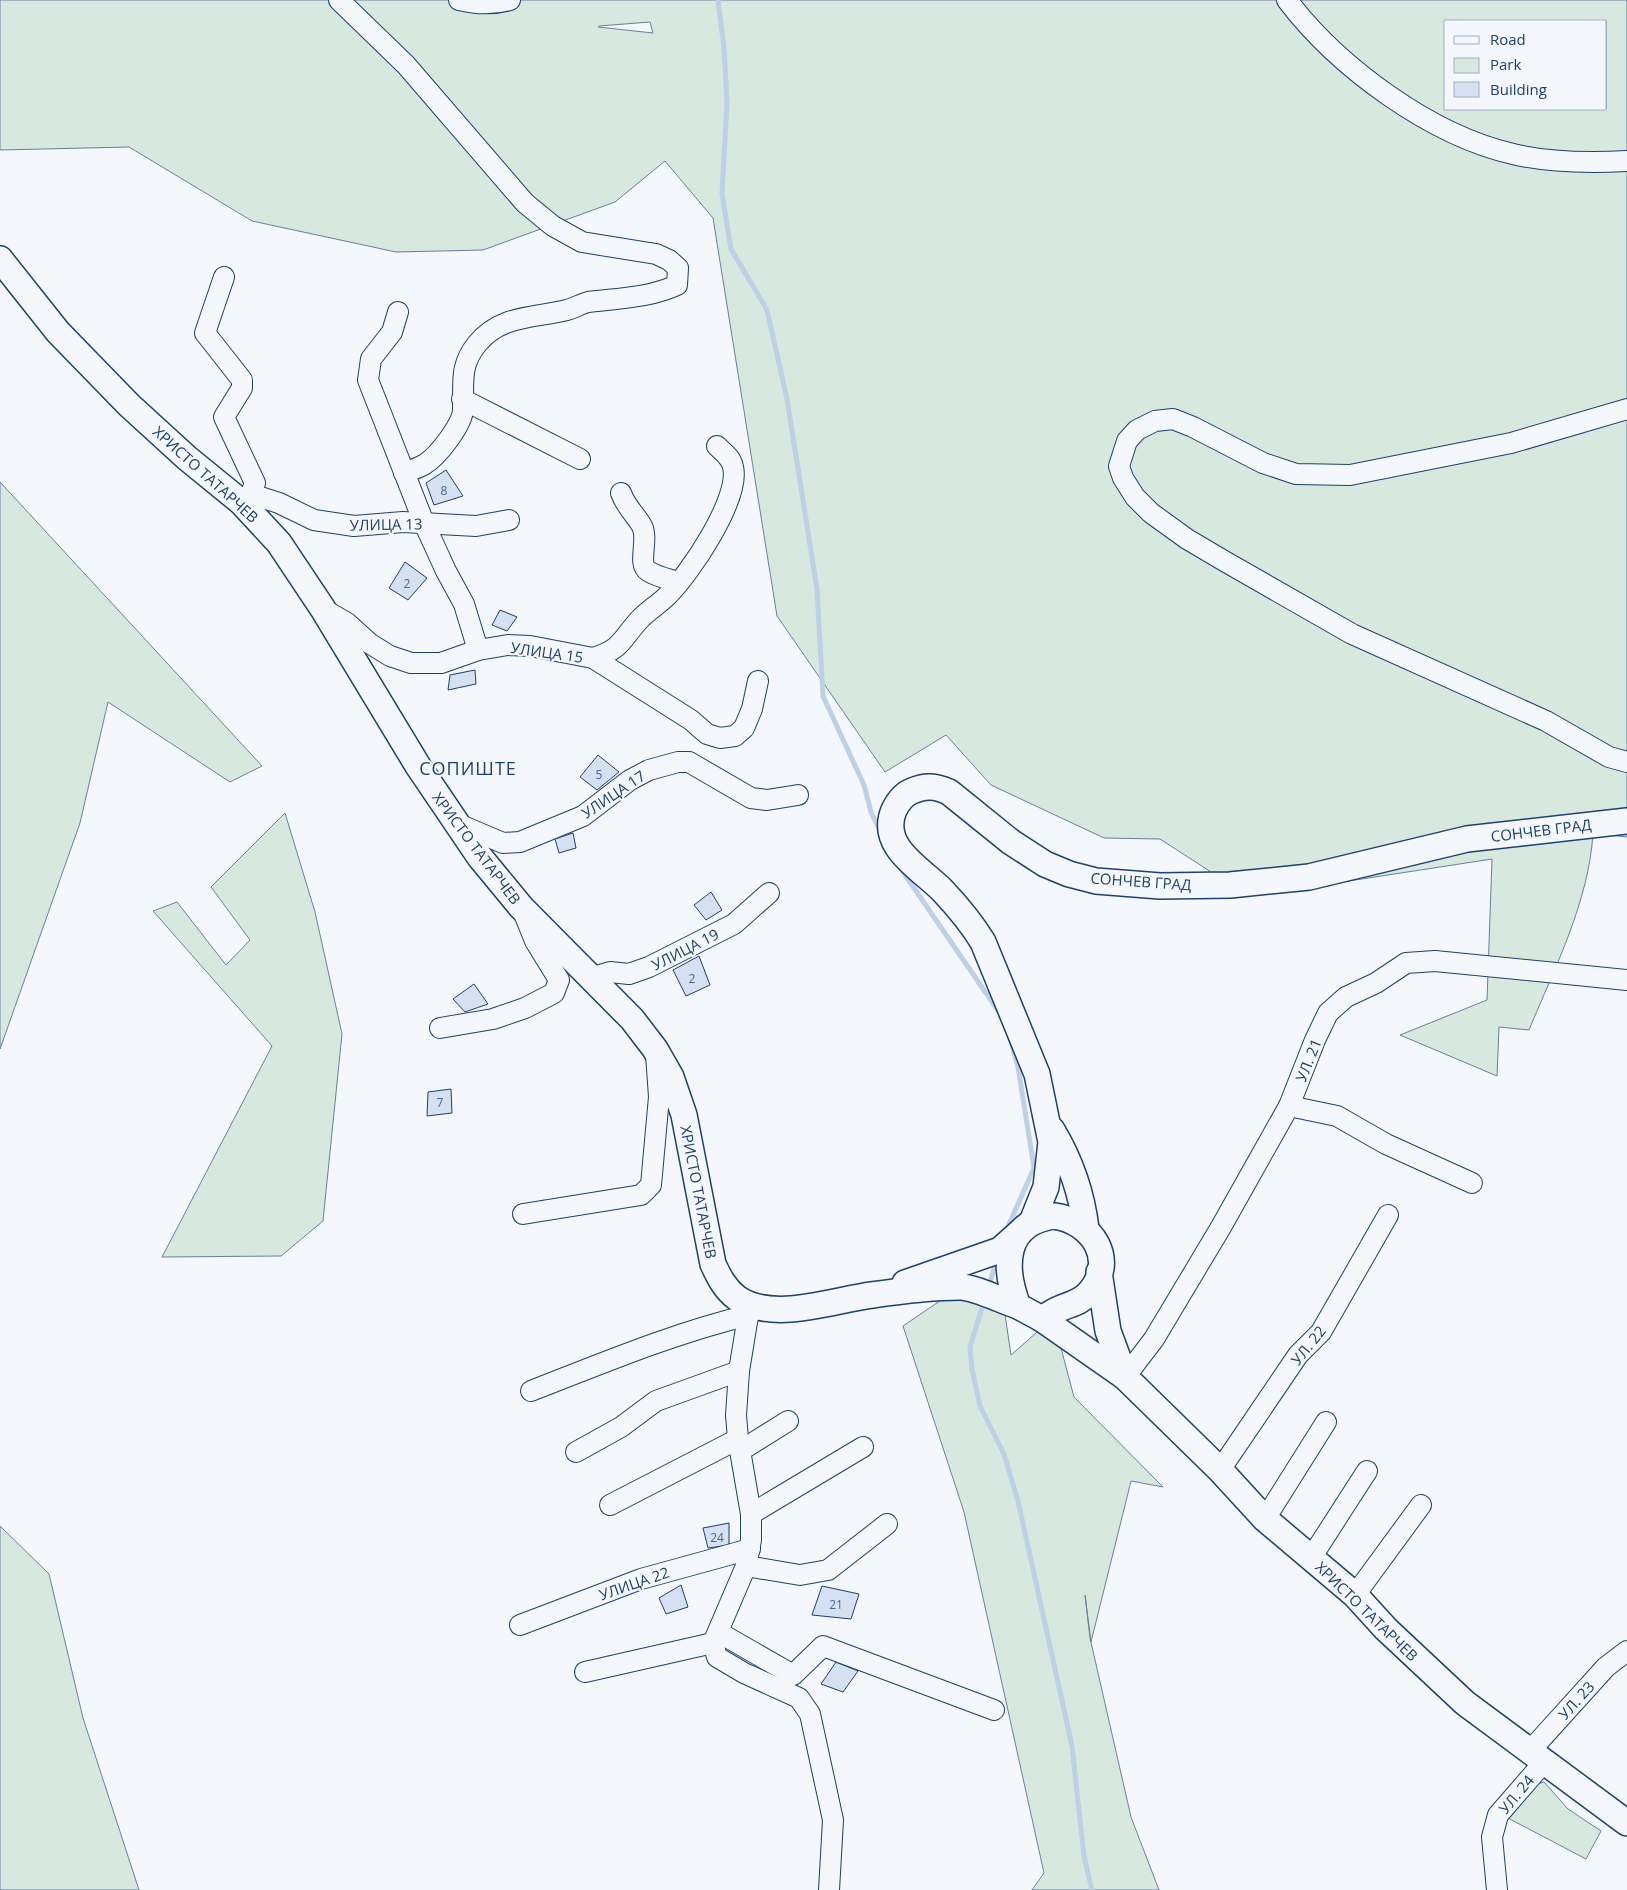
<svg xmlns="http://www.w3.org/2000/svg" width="1627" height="1890" font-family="'Open Sans',sans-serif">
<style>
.green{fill:#d7e8df;stroke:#687fa3;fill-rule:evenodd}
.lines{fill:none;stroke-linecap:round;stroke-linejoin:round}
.stream{stroke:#bed0e5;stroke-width:5}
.building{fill:#d5e0f0;stroke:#1d3f73}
.minor-casing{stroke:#1d3f73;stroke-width:22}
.major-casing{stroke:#1d3f73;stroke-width:28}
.minor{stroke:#f4f7fb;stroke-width:20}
.major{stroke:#f4f7fb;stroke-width:25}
.labels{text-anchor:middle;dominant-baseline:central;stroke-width:4;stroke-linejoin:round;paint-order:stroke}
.number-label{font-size:12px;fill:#4b6792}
.street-label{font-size:15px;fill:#1d3f73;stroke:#f4f7fb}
.quarter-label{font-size:18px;letter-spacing:1px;fill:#1d3f73;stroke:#f4f7fb}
</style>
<rect width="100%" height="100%" fill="#f4f7fb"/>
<g class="green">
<path d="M0,0H1627V837L1593,833C1589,901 1555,967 1529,1030L1499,1027L1497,1076L1400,1035L1487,1000L1492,859L1316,886L1225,885L1208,870L1160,839L1104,838L991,785L946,735L885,772L777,616L713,218L665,161L615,202L483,250L396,252L252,221L129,147L0,150ZM1446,21H1606V109H1446ZM650,22L653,33L598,27L599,26Z"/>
<polygon points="0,482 262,766 230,782 108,702 80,823 0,1049"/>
<polygon points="285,813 315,912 342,1034 323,1221 281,1256 162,1257 272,1046 153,911 177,902 226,965 250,940 211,887"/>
<polygon points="953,1292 1004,1308 1011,1355 1053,1318 1074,1397 1163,1487 1131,1481 1091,1642 1085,1595 1090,1638 1131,1817 1159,1890 1032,1890 1044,1873 964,1512 903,1326"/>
<polygon points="0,1526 49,1574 83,1718 139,1890 0,1890"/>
<polygon points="1544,1782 1568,1809 1601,1831 1586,1859 1506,1817 1532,1785"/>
</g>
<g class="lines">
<g class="stream">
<polyline points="718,0 724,48 727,102 722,194 731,249 767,310 787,399 817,589 823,696 864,785 871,812 882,835"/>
<polyline points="901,869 999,1012"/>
<polyline points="1006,1231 1034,1168 1018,1067 1010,1038"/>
<polyline points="989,1286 997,1258"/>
<polyline points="984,1301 970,1347 972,1369 980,1406 1004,1454 1018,1501 1072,1746 1084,1856 1092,1890"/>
</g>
</g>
<g class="building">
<polygon points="446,470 463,496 434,505 426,483"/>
<polygon points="405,562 427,578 408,600 389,588"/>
<polygon points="500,610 517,617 507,631 492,625"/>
<polygon points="475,670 476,684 448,690 450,675"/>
<polygon points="598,755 619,772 597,790 580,777"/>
<polygon points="573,833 576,848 559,853 555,839"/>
<polygon points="711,892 722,910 706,920 694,905"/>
<polygon points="699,956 710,985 686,996 673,970"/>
<polygon points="474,984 488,1004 465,1012 453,999"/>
<polygon points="451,1089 452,1113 427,1116 428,1092"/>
<polygon points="729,1523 729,1545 708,1548 703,1528"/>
<polygon points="681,1585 688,1607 666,1614 659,1598"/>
<polygon points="822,1586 859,1594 851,1619 812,1615"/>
<polygon points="836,1662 858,1671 843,1692 821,1684"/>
</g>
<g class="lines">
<g class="minor-casing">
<g id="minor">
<path d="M339,0L406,65L525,203L553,226L582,242L656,254L669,260L678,268L677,285C649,298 619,298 588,302C581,304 574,308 567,310C534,318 500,315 477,344C459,366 464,384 463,409C463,424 438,456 425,464C419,468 411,470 404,473"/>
<path d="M459,0C476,4 493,5 510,0"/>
<path d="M1287,0C1338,67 1430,135 1513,154C1550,163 1589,163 1627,161"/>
<polyline points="224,277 205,333 242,380 242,388 224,417 255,483 251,494"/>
<polyline points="398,312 392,332 371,359 368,380 424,523 446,571 464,604 478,650"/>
<polyline points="462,399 580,459"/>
<polyline points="1627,409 1511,443 1350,475 1296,474 1263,463 1193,427 1173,419 1155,421 1137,430 1127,441 1119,466 1123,478 1135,497 1151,513 1187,539 1226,562 1352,634 1546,721 1609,757 1627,762"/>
<path d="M621,493C626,507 635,514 642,526C649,540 637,564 648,571C657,577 669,579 678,582"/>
<polyline points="241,502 251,494 279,503 314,520 354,526 403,522 476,526 509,520"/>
<polyline points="323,609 347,623 369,643 390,656 411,663 441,663 478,650 508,645 530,646 593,658 691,720 707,734 720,738 735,736 744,728 752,709 758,681"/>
<path d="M593,658C623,649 621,639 641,618C649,610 659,604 667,596C689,575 741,498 733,467C731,457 724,453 717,446"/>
<polyline points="456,823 503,843 520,842 583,816 630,780 649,770 678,762 689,762 751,798 767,800 798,795"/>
<polyline points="590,978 610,972 629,974 649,967 734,924 769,893"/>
<polyline points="440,1028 493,1019 525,1008 554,993 559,980 535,941 523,911"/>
<polyline points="1289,1106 1337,1116 1386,1144 1472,1183"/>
<polyline points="523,1214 641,1195 651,1185 659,1097 656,1054"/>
<polyline points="750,1304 739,1371 736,1415 738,1439 751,1514 751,1540 746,1566 713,1643 717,1657 744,1673 799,1698 810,1714 833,1820 829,1890"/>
<polyline points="1125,1377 1154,1339 1221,1227 1289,1106 1315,1040 1328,1013 1346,997 1376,983 1406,963 1435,961 1627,980"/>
<path d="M531,1391C603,1363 674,1333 749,1315"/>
<polyline points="740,1451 788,1421"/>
<polyline points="576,1452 621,1427 656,1401 739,1371"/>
<polyline points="1220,1470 1298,1355 1321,1332 1388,1215"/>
<polyline points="610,1505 738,1439"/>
<polyline points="751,1514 863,1447"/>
<polyline points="1265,1519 1326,1422"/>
<polyline points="1311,1558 1367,1471"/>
<polyline points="746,1566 800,1575 828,1570 887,1524"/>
<polyline points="1355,1595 1421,1505"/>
<polyline points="520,1625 641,1579 750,1549"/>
<polyline points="718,1632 793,1675 823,1646 994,1710"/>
<polyline points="585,1672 713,1643"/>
<polyline points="1529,1752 1606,1667 1627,1651"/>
<polyline points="1497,1890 1492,1837 1498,1815 1544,1762"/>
</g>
</g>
<g class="major-casing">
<g id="major">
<path d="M0,259L58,332L129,405L187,458L241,502L279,543L323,609L418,766L479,856L521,907L632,1019L655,1049L671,1077L684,1115L713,1264C719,1277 725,1289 737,1298C773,1323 833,1300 872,1295C900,1291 931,1287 960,1287C975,1287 1002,1301 1018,1306"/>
<path d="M1052,1130C1070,1160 1082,1194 1086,1229"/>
<path d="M1054,1216C1092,1221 1118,1260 1089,1293C1080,1303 1070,1304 1059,1309C1053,1311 1047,1316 1042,1319L1018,1306C1003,1267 1003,1223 1054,1216Z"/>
<path d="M1032,1222L1046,1187L1051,1142L1037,1074L983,942C972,924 958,907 943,891C923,870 878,847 894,810C898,802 904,794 912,791C926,785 935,786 949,792L1011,842L1045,864L1069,874L1096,881L1160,886L1230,885L1309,877L1467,839L1627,821"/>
<polyline points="1099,1272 1108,1331 1125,1377"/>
<polyline points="905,1283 1000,1250 1018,1234"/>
<polyline points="1042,1319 1125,1377 1220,1470 1265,1519 1355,1595 1386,1629 1465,1703 1627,1823"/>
</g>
</g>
<use href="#minor" class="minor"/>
<use href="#major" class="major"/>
</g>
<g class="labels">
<g class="number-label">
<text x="444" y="490">8</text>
<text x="407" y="583">2</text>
<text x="599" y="774">5</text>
<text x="692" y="978">2</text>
<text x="440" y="1102">7</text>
<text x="717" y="1537">24</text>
<text x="836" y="1604">21</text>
</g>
<g class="street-label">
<text transform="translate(206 474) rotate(42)">ХРИСТО ТАТАРЧЕВ</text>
<text transform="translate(386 524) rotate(-1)">УЛИЦА 13</text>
<text transform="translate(547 652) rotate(8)">УЛИЦА 15</text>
<text transform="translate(613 794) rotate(-34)">УЛИЦА 17</text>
<text transform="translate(1541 830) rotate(-7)">СОНЧЕВ ГРАД</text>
<text transform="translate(477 848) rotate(53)">ХРИСТО ТАТАРЧЕВ</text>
<text transform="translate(1141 881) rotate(4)">СОНЧЕВ ГРАД</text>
<text transform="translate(685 949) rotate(-27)">УЛИЦА 19</text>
<text transform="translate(1308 1060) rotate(-68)">УЛ. 21</text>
<text transform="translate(699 1192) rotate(79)">ХРИСТО ТАТАРЧЕВ</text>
<text transform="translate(1308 1345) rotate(-51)">УЛ. 22</text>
<text transform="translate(634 1583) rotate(-19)">УЛИЦА 22</text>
<text transform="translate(1367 1611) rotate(44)">ХРИСТО ТАТАРЧЕВ</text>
<text transform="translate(1576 1700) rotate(-48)">УЛ. 23</text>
<text transform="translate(1516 1794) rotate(-50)">УЛ. 24</text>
</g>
<g class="quarter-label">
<text x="468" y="768">СОПИШТЕ</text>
</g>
</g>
<rect x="1444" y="20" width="162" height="90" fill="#f4f7fb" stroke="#9eadc5"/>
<rect x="1454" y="36" width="25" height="8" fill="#f4f7fb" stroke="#9eadc5"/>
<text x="1490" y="45" font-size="15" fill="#1d3f73">Road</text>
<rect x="1454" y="58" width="25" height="15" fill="#d7e8df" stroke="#9eadc5"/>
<text x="1490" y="70" font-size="15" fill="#1d3f73">Park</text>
<rect x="1454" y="82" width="25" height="15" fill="#d5e0f0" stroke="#9eadc5"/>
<text x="1490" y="95" font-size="15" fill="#1d3f73">Building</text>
</svg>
